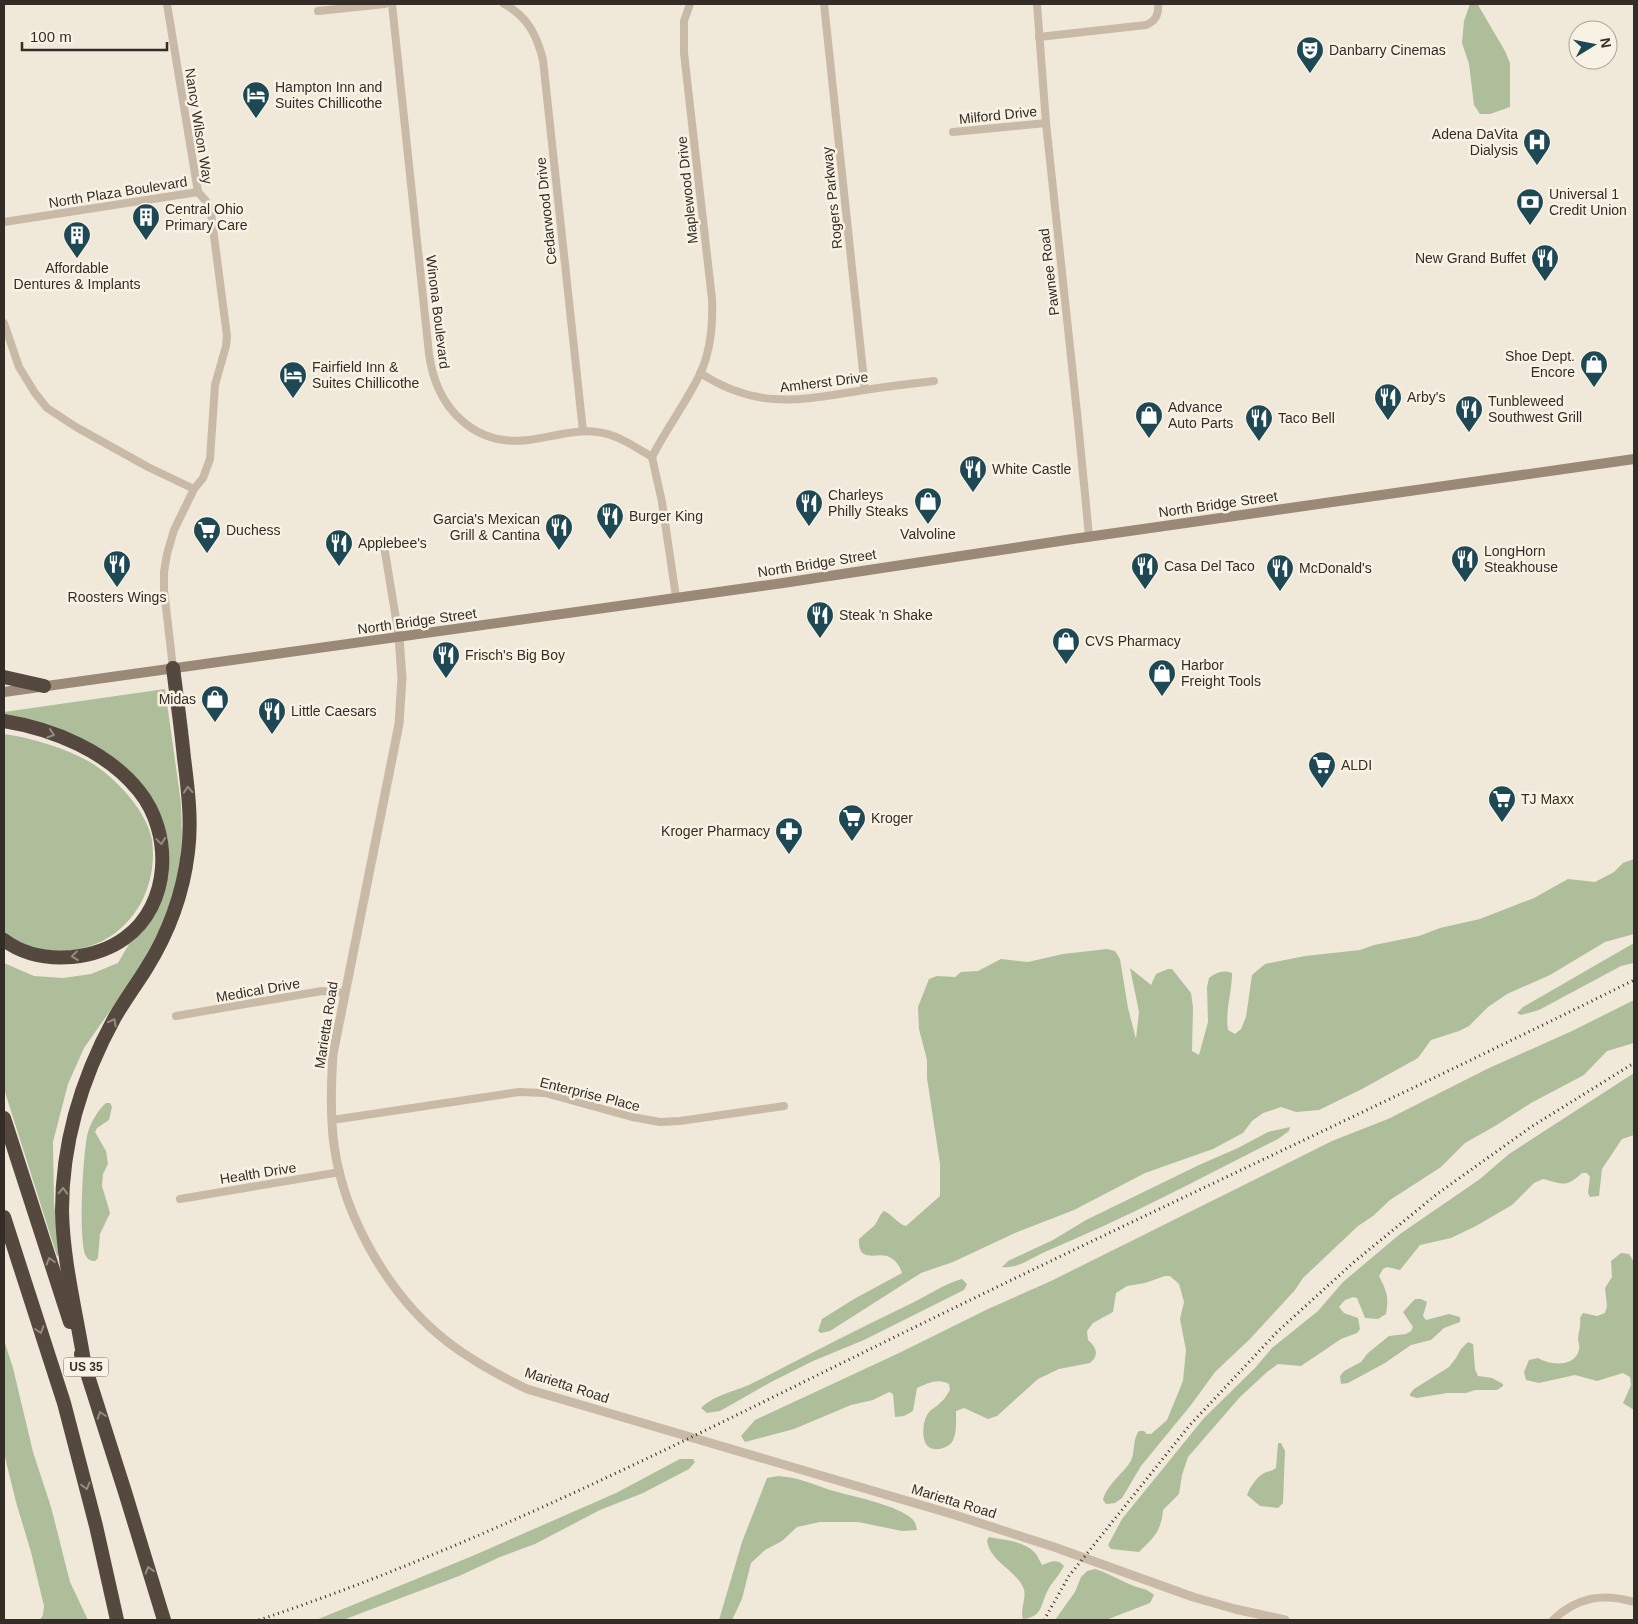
<svg xmlns="http://www.w3.org/2000/svg" width="1638" height="1624" font-family="Arial,sans-serif">
<style>
.green{fill:#aebe9a}
.lines{fill:none;stroke-linecap:round;stroke-linejoin:round}
.minor{stroke:#c8baa6;stroke-width:8}
.tertiary{stroke:#c8baa6;stroke-width:9}
.secondary{stroke:#9b8978;stroke-width:10}
.motorway{stroke:#55483e;stroke-width:14}
.rail{stroke:#342d27;stroke-width:3;stroke-dasharray:1 4;stroke-linecap:butt}
.oneway{stroke:#968c81}
.labels{text-anchor:middle;dominant-baseline:central;stroke-width:5;stroke-linejoin:round;paint-order:stroke}
.shield{fill:#f8f2e5;stroke:#6f6860;stroke-width:1}
.shield-label{font-size:12px;font-weight:bold;fill:#342d27}
.poi-label{font-size:14px;fill:#342d27;stroke:#f8f2e5;text-anchor:start}
.street-label{font-size:14px;fill:#342d27;stroke:#f8f2e5}
</style>
<rect width="100%" height="100%" fill="#f0e8d9"/>
<g class="green">
<polygon points="1470,4 1478,5 1505,51 1510,63 1510,107 1490,114 1480,114 1474,105 1469,64 1462,43 1464,21"/>
<polygon points="165,689 181,803 182,837 179,872 169,911 138,971 84,1048 68,1084 53,1142 54,1203 60,1255 57,1256 4,1089 4,963 34,976 63,978 91,974 118,963 129,944 143,931 169,864 137,779 4,715 4,712"/>
<path d="M4,734C32,738 65,748 90,762C115,777 147,811 152,840C160,903 114,957 50,950C45,950 40,950 35,949C26,946 16,940 7,936L4,933Z"/>
<path d="M1634,859V934L1605,942L1550,975L1507,994L1488,1007L1469,1026L1459,1031L1431,1040L1418,1058L1362,1089L1319,1110L1296,1112L1281,1107L1263,1113L1252,1121L1243,1133L1213,1149L1145,1173L1074,1210L1015,1233L953,1262L921,1273L830,1331L821,1333L818,1331L822,1319L854,1299L902,1273C900,1266 895,1259 887,1256C874,1253 858,1263 859,1239L875,1225L881,1214L884,1211C893,1215 898,1224 906,1226L940,1196V1164L927,1078V1060L919,1029L918,1007L929,979L937,976L955,977L961,972L978,971L1001,959L1028,962L1063,954L1107,949L1115,951L1120,959L1128,1008L1136,1039L1139,1012L1130,968L1151,985L1156,974L1168,969H1172L1191,993L1193,1007L1192,1051L1199,1055L1208,1022L1207,987L1209,978C1217,972 1222,970 1232,973C1232,992 1225,1011 1228,1030L1235,1034L1241,1029L1246,1017L1252,975L1265,964L1305,956L1360,950L1374,945L1419,936L1440,928L1480,919L1534,898L1568,879L1595,882L1614,872L1623,863Z"/>
<polygon points="1634,943 1634,963 1621,966 1539,1010 1521,1015 1517,1013 1523,1007"/>
<path d="M1634,1000V1043L1607,1051L1584,1075L1531,1103L1495,1126L1465,1143L1441,1167L1390,1200L1373,1216L1358,1226L1303,1278L1295,1290L1250,1339L1215,1372L1191,1405L1141,1466L1122,1498L1115,1503L1106,1504L1103,1500C1107,1483 1128,1470 1132,1458C1135,1449 1133,1438 1139,1431H1144L1147,1434H1151L1167,1420L1183,1381L1186,1350L1180,1319L1184,1302L1179,1284L1170,1276H1165L1145,1283L1127,1286L1116,1293L1113,1312L1093,1323L1087,1331L1088,1340C1096,1347 1100,1355 1090,1363L1059,1369L1038,1379L997,1416L988,1419L964,1408L956,1411C956,1421 957,1434 952,1442C946,1450 929,1453 925,1442C922,1435 923,1422 927,1415C930,1409 937,1407 941,1402C945,1399 947,1394 950,1390L949,1384C938,1378 928,1383 917,1388L913,1411L904,1416L895,1417L893,1394L889,1392L873,1400L851,1405L794,1429L745,1442L741,1436L755,1420L899,1353L988,1309L1051,1281L1332,1141L1388,1119L1487,1069L1572,1031Z"/>
<path d="M1634,1073V1135L1622,1139L1602,1169L1599,1196L1590,1197L1588,1193L1590,1177L1587,1173H1582C1566,1188 1563,1184 1543,1179L1534,1183L1512,1205L1476,1226L1451,1238L1420,1245L1400,1270L1387,1267L1383,1269L1379,1276C1387,1292 1389,1297 1386,1314L1378,1319L1365,1318L1357,1298L1353,1297L1345,1300L1339,1307L1344,1313L1358,1318L1360,1329L1357,1333L1341,1339L1301,1366L1278,1364L1267,1372L1240,1397L1188,1457L1182,1475L1179,1494L1163,1510C1161,1532 1154,1537 1139,1552L1111,1549L1108,1545L1122,1519L1204,1418L1255,1368L1272,1348L1318,1311L1343,1282L1400,1234L1480,1179L1509,1154Z"/>
<path d="M106,1103H110L112,1107L109,1120L97,1128L95,1132L106,1151L108,1164L103,1174L102,1186L110,1213L100,1234L98,1258L95,1261C91,1261 88,1260 86,1256C78,1242 83,1149 88,1132C91,1122 98,1110 106,1103Z"/>
<path d="M1290,1127L1289,1131L1278,1139C1201,1178 1126,1218 1047,1251C1032,1257 1019,1269 1002,1267L1008,1261L1053,1240L1086,1220L1199,1165L1238,1148L1268,1132Z"/>
<path d="M1621,1253L1629,1254L1634,1262V1410L1623,1403L1631,1385L1630,1377L1623,1373L1597,1381L1575,1375L1539,1383L1526,1380L1524,1372L1529,1360L1538,1358C1550,1365 1574,1368 1579,1350C1580,1346 1578,1341 1578,1338C1579,1330 1581,1326 1580,1318L1583,1313L1597,1316L1605,1313L1607,1306L1605,1288L1612,1277L1611,1261Z"/>
<path d="M962,1279L967,1284L964,1290L864,1340L813,1361L773,1381L720,1411L707,1413L701,1408C715,1394 738,1391 755,1382C806,1356 856,1330 908,1305C926,1297 943,1284 962,1279Z"/>
<polygon points="1415,1299 1421,1299 1427,1302 1423,1316 1426,1320 1449,1314 1460,1317 1460,1322 1444,1328 1431,1340 1411,1345 1385,1363 1348,1383 1341,1384 1340,1376 1344,1371 1361,1362 1368,1353 1389,1336 1406,1334 1411,1331 1413,1327 1403,1312"/>
<polygon points="4,1340 13,1368 33,1452 51,1507 70,1582 88,1620 40,1620 43,1615 44,1606 31,1552 16,1502 4,1453"/>
<polygon points="1468,1342 1473,1344 1475,1369 1478,1376 1492,1378 1503,1384 1503,1386 1497,1390 1475,1390 1466,1393 1447,1393 1417,1398 1410,1396 1410,1394 1414,1389 1449,1367 1456,1358 1461,1349"/>
<path d="M1278,1443H1281L1285,1451L1283,1503L1278,1508L1260,1506L1247,1495C1250,1487 1255,1480 1261,1475C1266,1471 1271,1472 1276,1468Z"/>
<polygon points="680,1459 693,1459 695,1462 689,1469 643,1493 600,1510 535,1544 500,1557 459,1576 343,1620 316,1620 470,1557 616,1493"/>
<path d="M778,1476C797,1477 813,1484 830,1490C854,1497 890,1503 910,1517C915,1521 916,1524 917,1530L902,1531L858,1522H820L797,1527L782,1541L765,1550L751,1563L742,1599L732,1620H719L742,1542L767,1478Z"/>
<path d="M989,1537C1004,1540 1026,1541 1036,1554C1038,1557 1040,1561 1042,1565C1050,1562 1057,1558 1064,1566C1059,1576 1052,1582 1048,1590C1040,1605 1043,1617 1023,1619C1019,1608 1029,1596 1022,1585C1013,1569 989,1560 987,1540Z"/>
<path d="M1095,1569C1108,1573 1117,1579 1129,1584C1139,1589 1145,1587 1154,1595L1150,1603L1106,1620H1055L1075,1592L1081,1577L1087,1571Z"/>
</g>
<g class="lines">
<g class="minor">
<polyline points="167,4 198,192"/>
<path d="M392,4L429,354C436,407 473,447 529,440C551,437 575,429 597,432C617,434 635,447 652,457L662,502L676,597"/>
<path d="M504,4C527,16 537,35 543,60L583,431"/>
<polyline points="824,4 865,390"/>
<polyline points="1037,4 1046,123 1078,422 1089,536"/>
<polyline points="318,11 385,4"/>
<path d="M1039,37L1146,25C1156,21 1159,14 1158,4"/>
<polyline points="953,132 1046,123"/>
<polyline points="4,222 198,192 206,201 211,213 227,336 226,346 215,385 210,459 203,478 194,489 174,530 167,554 164,572 164,590 173,668"/>
<polyline points="4,323 19,367 35,393 47,408 76,427 148,467 194,489"/>
<path d="M700,373C756,409 796,401 858,391C883,387 908,384 934,381"/>
<path d="M652,457C666,429 686,403 700,374C711,351 713,324 712,299L684,53V21L690,4"/>
<polyline points="383,540 399,637"/>
<polyline points="176,1016 322,991 344,993"/>
<polyline points="332,1120 519,1092 545,1093 632,1117 660,1122 680,1121 784,1106"/>
<polyline points="180,1199 340,1172"/>
<path d="M1553,1620C1577,1597 1602,1593 1634,1602"/>
</g>
<path class="tertiary" d="M399,637L402,678L399,724L333,1054C331,1084 330,1114 334,1145C344,1218 390,1298 449,1343C474,1362 500,1376 527,1389L955,1515L1054,1547L1193,1597L1235,1609L1285,1620"/>
<polyline class="secondary" points="4,692 783,583 1073,539 1634,459"/>
<g class="motorway">
<polyline points="4,677 44,686"/>
<path d="M4,721C53,729 107,751 139,791C173,833 171,905 125,938C110,949 91,955 72,957C47,959 24,955 4,940"/>
<polyline points="4,1118 70,1322"/>
<polyline points="4,1217 64,1403 96,1526 117,1620"/>
<polyline points="81,1354 125,1492 164,1620"/>
<path d="M84,1361C76,1312 63,1261 62,1211C62,1142 82,1077 115,1017C125,1000 136,985 146,969C168,934 183,894 188,852C192,821 188,789 184,758C181,728 177,698 173,668"/>
</g>
<g class="rail">
<path d="M259,1620C486,1544 699,1433 913,1328C1153,1210 1395,1099 1634,980"/>
<polyline points="1044,1620 1069,1576 1189,1426 1278,1331 1354,1262 1437,1194 1531,1127 1634,1063"/>
</g>
</g>
<defs><path id="oneway-chevron" d="M-2-3.5L2.5 0L-2 3.5" fill="none" stroke-width="1.6" stroke-linecap="round" stroke-linejoin="round" transform="scale(1.25)"/></defs>
<g class="oneway">
<use href="#oneway-chevron" transform="translate(51 734) rotate(18)"/>
<use href="#oneway-chevron" transform="translate(188 790) rotate(-94)"/>
<use href="#oneway-chevron" transform="translate(161 841) rotate(82)"/>
<use href="#oneway-chevron" transform="translate(75 956) rotate(174)"/>
<use href="#oneway-chevron" transform="translate(113 1022) rotate(-62)"/>
<use href="#oneway-chevron" transform="translate(63 1191) rotate(-88)"/>
<use href="#oneway-chevron" transform="translate(50 1261) rotate(-108)"/>
<use href="#oneway-chevron" transform="translate(40 1330) rotate(72)"/>
<use href="#oneway-chevron" transform="translate(101 1415) rotate(-108)"/>
<use href="#oneway-chevron" transform="translate(86 1486) rotate(75)"/>
<use href="#oneway-chevron" transform="translate(149 1570) rotate(-107)"/>
</g>
<defs>
<g id="theatre-pin" transform="scale(1.4375)"><path d="M0 17L-7.5 6A9.5 9.5 0 1 1 7.5 6Z" fill="#1e4954" stroke="#f8f2e5"/><path d="M-5-5.5Q0-4 5-5.5V0Q5 5 0 6Q-5 5-5 0ZM-3.3-2.5H-1v1.5H-3.3ZM1-2.5H3.3v1.5H1ZM-2.8 1Q0 5.5 2.8 1Z" fill="#fff"/></g>
<g id="hotel-pin" transform="scale(1.4375)"><path d="M0 17L-7.5 6A9.5 9.5 0 1 1 7.5 6Z" fill="#1e4954" stroke="#f8f2e5"/><path d="M-6-4.5h1.5V1H6V5H4.5V3h-9V5H-6ZM-4 0a1.8 1.8 0 1 1 3.6 0ZM.5 0V-2.5h3Q6-2.5 6 0Z" fill="#fff"/></g>
<g id="hospital-pin" transform="scale(1.4375)"><path d="M0 17L-7.5 6A9.5 9.5 0 1 1 7.5 6Z" fill="#1e4954" stroke="#f8f2e5"/><path d="M-5-5h3v3.5h4V-5h3V5h-3V1.5h-4V5h-3Z" fill="#fff"/></g>
<g id="bank-pin" transform="scale(1.4375)"><path d="M0 17L-7.5 6A9.5 9.5 0 1 1 7.5 6Z" fill="#1e4954" stroke="#f8f2e5"/><path d="M-6-4H6V4H-6ZM0-2.3a2.3 2.3 0 1 0 0 4.6a2.3 2.3 0 1 0 0-4.6Z" fill="#fff"/></g>
<g id="building-pin" transform="scale(1.4375)"><path d="M0 17L-7.5 6A9.5 9.5 0 1 1 7.5 6Z" fill="#1e4954" stroke="#f8f2e5"/><path d="M-4-6H4V6H1V3H-1V6H-4ZM-2.5-4.3h1.7v1.8h-1.7ZM.8-4.3h1.7v1.8H.8ZM-2.5-1h1.7V.8h-1.7ZM.8-1h1.7V.8H.8Z" fill="#fff"/></g>
<g id="restaurant-pin" transform="scale(1.4375)"><path d="M0 17L-7.5 6A9.5 9.5 0 1 1 7.5 6Z" fill="#1e4954" stroke="#f8f2e5"/><path d="M-5-6h1v4h1v-4h1v4h1v-4h1v5L-1.5 .5V6h-2V.5L-5-1ZM5-6V6H3V1.5H1.5Q1.5-4 5-6Z" fill="#fff"/></g>
<g id="shop-pin" transform="scale(1.4375)"><path d="M0 17L-7.5 6A9.5 9.5 0 1 1 7.5 6Z" fill="#1e4954" stroke="#f8f2e5"/><path d="M-5-2.5h2.3a2.7 3.5 0 0 1 5.4 0H5L5.5 6h-11ZM-1.5-2.5h3a1.5 2.3 0 0 0-3 0Z" fill="#fff"/></g>
<g id="supermarket-pin" transform="scale(1.4375)"><path d="M0 17L-7.5 6A9.5 9.5 0 1 1 7.5 6Z" fill="#1e4954" stroke="#f8f2e5"/><path d="M-6-5.5h2.5l.6 2H6L4.5 2H-2.5L-4.4-4H-6ZM-1.5 3.2a1.3 1.3 0 1 0 .1 0ZM3 3.2a1.3 1.3 0 1 0 .1 0Z" fill="#fff"/></g>
<g id="pharmacy-pin" transform="scale(1.4375)"><path d="M0 17L-7.5 6A9.5 9.5 0 1 1 7.5 6Z" fill="#1e4954" stroke="#f8f2e5"/><path d="M-2-6h4v4h4v4h-4v4h-4v-4h-4v-4h4Z" fill="#fff"/></g>
</defs>
<g fill-rule="evenodd">
<use href="#theatre-pin" x="1310" y="50"/>
<use href="#hotel-pin" x="256" y="95"/>
<use href="#hospital-pin" x="1537" y="142"/>
<use href="#bank-pin" x="1530" y="202"/>
<use href="#building-pin" x="146" y="217"/>
<use href="#building-pin" x="77" y="235"/>
<use href="#restaurant-pin" x="1545" y="258"/>
<use href="#shop-pin" x="1594" y="364"/>
<use href="#hotel-pin" x="293" y="375"/>
<use href="#restaurant-pin" x="1388" y="397"/>
<use href="#restaurant-pin" x="1469" y="409"/>
<use href="#shop-pin" x="1149" y="415"/>
<use href="#restaurant-pin" x="1259" y="418"/>
<use href="#restaurant-pin" x="973" y="469"/>
<use href="#shop-pin" x="928" y="501"/>
<use href="#restaurant-pin" x="809" y="503"/>
<use href="#restaurant-pin" x="610" y="516"/>
<use href="#restaurant-pin" x="559" y="527"/>
<use href="#supermarket-pin" x="207" y="530"/>
<use href="#restaurant-pin" x="339" y="543"/>
<use href="#restaurant-pin" x="1465" y="559"/>
<use href="#restaurant-pin" x="117" y="564"/>
<use href="#restaurant-pin" x="1145" y="566"/>
<use href="#restaurant-pin" x="1280" y="568"/>
<use href="#restaurant-pin" x="820" y="615"/>
<use href="#shop-pin" x="1066" y="641"/>
<use href="#restaurant-pin" x="446" y="655"/>
<use href="#shop-pin" x="1162" y="673"/>
<use href="#shop-pin" x="215" y="699"/>
<use href="#restaurant-pin" x="272" y="711"/>
<use href="#supermarket-pin" x="1322" y="765"/>
<use href="#supermarket-pin" x="1502" y="799"/>
<use href="#supermarket-pin" x="852" y="818"/>
<use href="#pharmacy-pin" x="789" y="831"/>
</g>
<g class="labels">
<rect class="shield" x="63.5" y="1357.5" width="45" height="19" rx="4"/>
<g class="shield-label">
<text x="86" y="1367">US 35</text>
</g>
<g class="poi-label">
<text x="1329" y="50">Danbarry Cinemas</text>
<text x="275" y="87">Hampton Inn and<tspan x="275" dy="16">Suites Chillicothe</tspan></text>
<text x="1518" y="134" text-anchor="end">Adena DaVita<tspan x="1518" dy="16">Dialysis</tspan></text>
<text x="1549" y="194">Universal 1<tspan x="1549" dy="16">Credit Union</tspan></text>
<text x="165" y="209">Central Ohio<tspan x="165" dy="16">Primary Care</tspan></text>
<text x="1526" y="258" text-anchor="end">New Grand Buffet</text>
<text x="77" y="268" text-anchor="middle">Affordable<tspan x="77" dy="16">Dentures &amp; Implants</tspan></text>
<text x="1575" y="356" text-anchor="end">Shoe Dept.<tspan x="1575" dy="16">Encore</tspan></text>
<text x="312" y="367">Fairfield Inn &amp;<tspan x="312" dy="16">Suites Chillicothe</tspan></text>
<text x="1407" y="397">Arby's</text>
<text x="1488" y="401">Tunbleweed<tspan x="1488" dy="16">Southwest Grill</tspan></text>
<text x="1168" y="407">Advance<tspan x="1168" dy="16">Auto Parts</tspan></text>
<text x="1278" y="418">Taco Bell</text>
<text x="992" y="469">White Castle</text>
<text x="828" y="495">Charleys<tspan x="828" dy="16">Philly Steaks</tspan></text>
<text x="629" y="516">Burger King</text>
<text x="540" y="519" text-anchor="end">Garcia's Mexican<tspan x="540" dy="16">Grill &amp; Cantina</tspan></text>
<text x="226" y="530">Duchess</text>
<text x="928" y="534" text-anchor="middle">Valvoline</text>
<text x="358" y="543">Applebee's</text>
<text x="1484" y="551">LongHorn<tspan x="1484" dy="16">Steakhouse</tspan></text>
<text x="1164" y="566">Casa Del Taco</text>
<text x="1299" y="568">McDonald's</text>
<text x="117" y="597" text-anchor="middle">Roosters Wings</text>
<text x="839" y="615">Steak 'n Shake</text>
<text x="1085" y="641">CVS Pharmacy</text>
<text x="465" y="655">Frisch's Big Boy</text>
<text x="1181" y="665">Harbor<tspan x="1181" dy="16">Freight Tools</tspan></text>
<text x="196" y="699" text-anchor="end">Midas</text>
<text x="291" y="711">Little Caesars</text>
<text x="1341" y="765">ALDI</text>
<text x="1521" y="799">TJ Maxx</text>
<text x="871" y="818">Kroger</text>
<text x="770" y="831" text-anchor="end">Kroger Pharmacy</text>
</g>
<g class="street-label">
<text transform="translate(998 115) rotate(-6)">Milford Drive</text>
<text transform="translate(199 126) rotate(81)">Nancy Wilson Way</text>
<text transform="translate(687 190) rotate(-96)">Maplewood Drive</text>
<text transform="translate(118 192) rotate(-9)">North Plaza Boulevard</text>
<text transform="translate(832 198) rotate(-96)">Rogers Parkway</text>
<text transform="translate(546 211) rotate(-96)">Cedarwood Drive</text>
<text transform="translate(1049 272) rotate(-97)">Pawnee Road</text>
<text transform="translate(438 312) rotate(83)">Winona Boulevard</text>
<text transform="translate(824 382) rotate(-7)">Amherst Drive</text>
<text transform="translate(1218 504) rotate(-8)">North Bridge Street</text>
<text transform="translate(817 563) rotate(-9)">North Bridge Street</text>
<text transform="translate(417 621) rotate(-8)">North Bridge Street</text>
<text transform="translate(258 990) rotate(-10)">Medical Drive</text>
<text transform="translate(326 1025) rotate(-81)">Marietta Road</text>
<text transform="translate(590 1094) rotate(14)">Enterprise Place</text>
<text transform="translate(258 1173) rotate(-9)">Health Drive</text>
<text transform="translate(567 1385) rotate(18)">Marietta Road</text>
<text transform="translate(954 1501) rotate(17)">Marietta Road</text>
</g>
</g>
<rect width="1638" height="1624" fill="none" stroke="#342d27" stroke-width="10"/>
<g transform="translate(1593 45) rotate(80)"><circle r="24" fill="#f8f2e5" stroke="#aaa399"/>
<path d="M0-4L9 19L0 12L-9 19Z" fill="#1e4954"/>
<text y="-8" font-size="14" font-weight="bold" text-anchor="middle" fill="#342d27">N</text>
</g>
<path d="M22 42v8h145v-8" fill="none" stroke="#342d27" stroke-width="2.5"/>
<text x="30" y="42" font-size="15" fill="#342d27" stroke="#f8f2e5" stroke-width="4" paint-order="stroke">100 m</text>
</svg>
